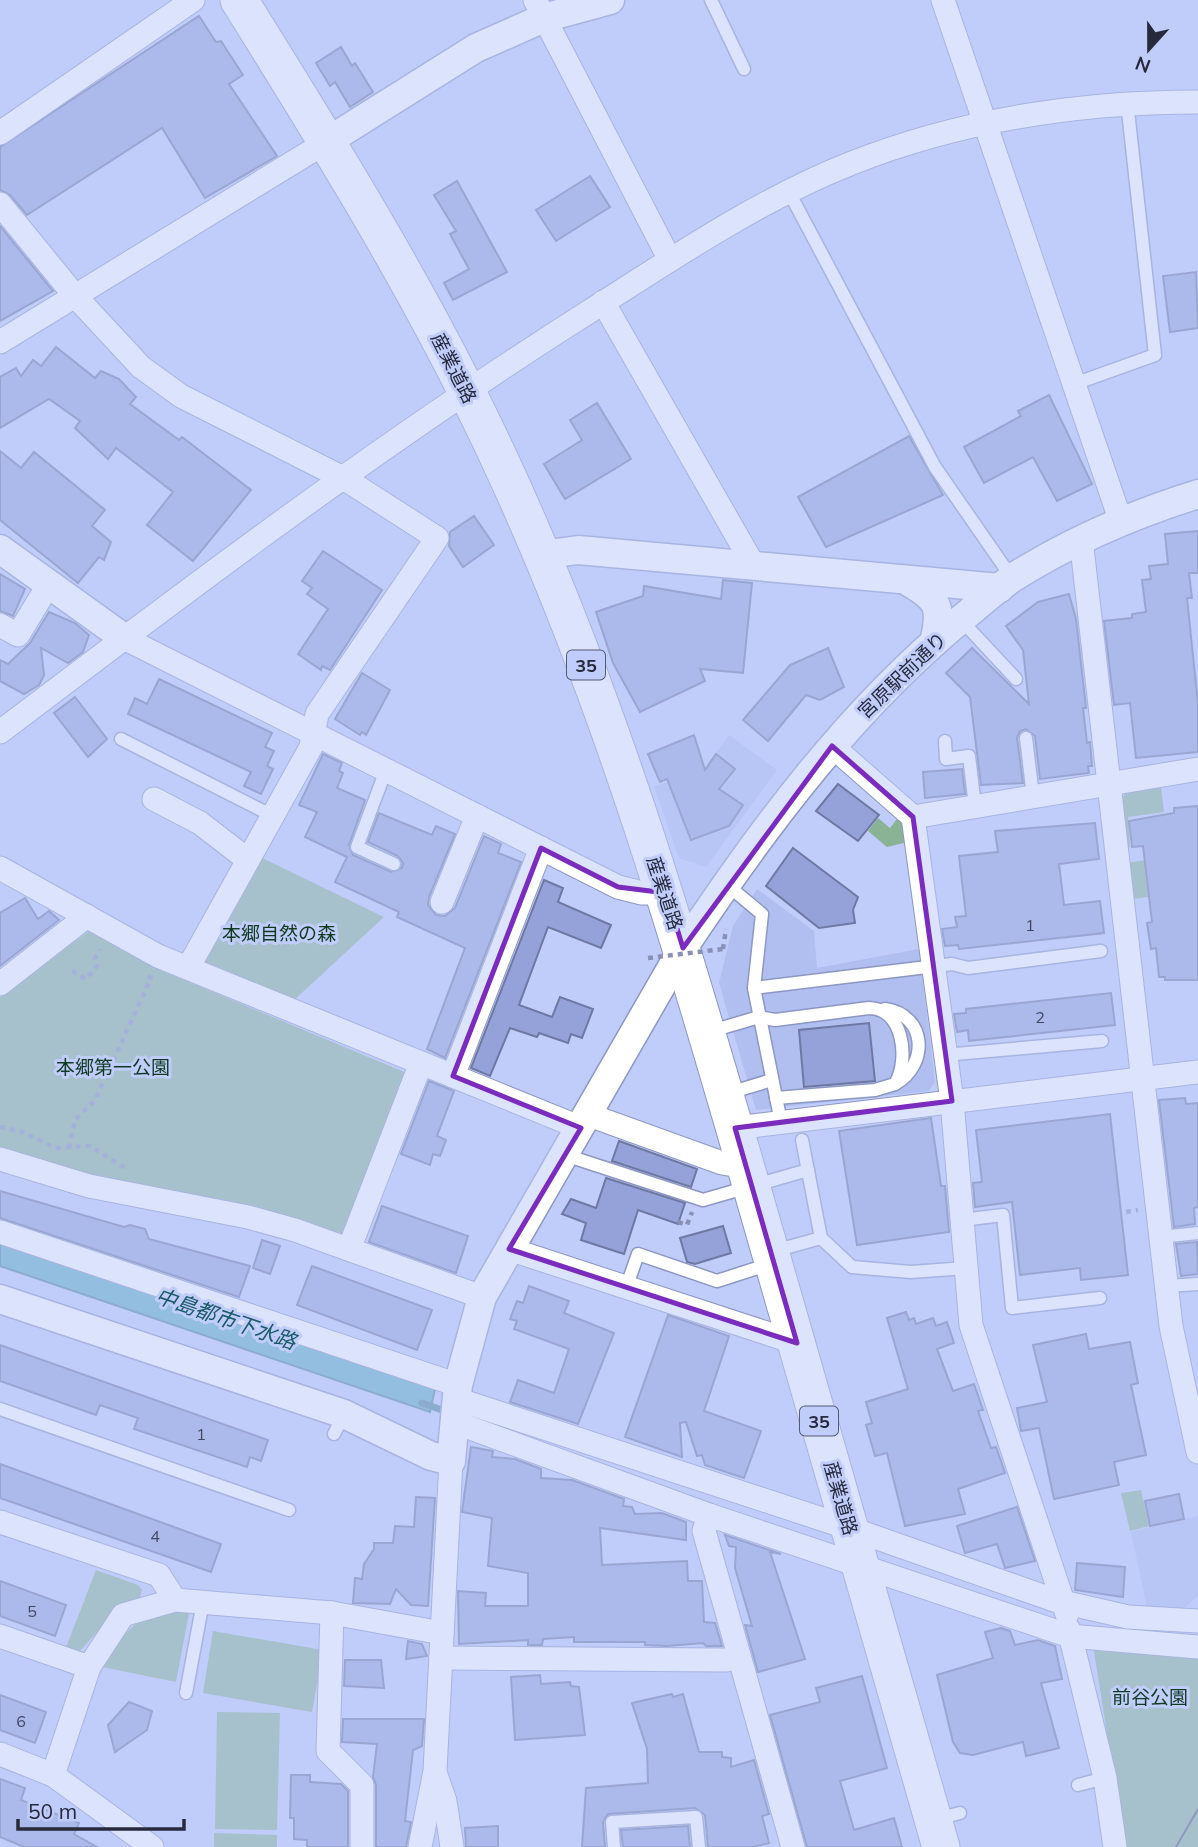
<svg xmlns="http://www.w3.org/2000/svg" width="1198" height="1847" font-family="Mulish,'Noto Sans JP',sans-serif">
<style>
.built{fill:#b0bef0}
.green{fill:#8ab395}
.water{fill:#61aebf;stroke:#4f8698;stroke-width:2}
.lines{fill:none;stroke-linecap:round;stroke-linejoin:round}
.stream{stroke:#4f8698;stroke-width:7}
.building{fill:#95a2d9;stroke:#6e78a2;stroke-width:2}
.service-casing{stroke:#8c97c3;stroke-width:15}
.minor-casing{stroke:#8c97c3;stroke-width:25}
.tertiary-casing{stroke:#8c97c3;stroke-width:31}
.primary-casing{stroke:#8c97c3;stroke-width:39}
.path{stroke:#8891b5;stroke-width:4.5;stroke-dasharray:5 5;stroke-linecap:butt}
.service{stroke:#fff;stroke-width:12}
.minor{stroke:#fff;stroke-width:23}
.tertiary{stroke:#fff;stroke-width:28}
.primary{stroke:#fff;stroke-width:37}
.tram{stroke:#565c77;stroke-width:2}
.path-bridge{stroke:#8891b5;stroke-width:4.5;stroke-dasharray:5 5;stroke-linecap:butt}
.marked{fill:none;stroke:#7b2cbf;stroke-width:5;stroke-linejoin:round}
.labels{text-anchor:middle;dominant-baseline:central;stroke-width:6;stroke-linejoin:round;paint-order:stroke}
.number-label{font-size:16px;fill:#424863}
.shield{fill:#c0ccfa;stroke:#545b75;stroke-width:2}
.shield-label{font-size:18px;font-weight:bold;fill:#262a3c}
.street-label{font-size:19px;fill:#262a3c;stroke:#c0ccfa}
.park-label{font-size:19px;fill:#103b21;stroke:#c0ccfa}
.water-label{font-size:21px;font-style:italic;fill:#1a5b67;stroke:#c0ccfa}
</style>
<rect width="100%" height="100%" fill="#c0ccfa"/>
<g class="built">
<polygon points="729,735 777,770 706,867 679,858 654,786 703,771"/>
<polygon points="757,889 814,931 817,968 919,949 935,1082 929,1091 756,1110 719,983 733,926"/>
<polygon points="1198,1516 1198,1596 1180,1611 1147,1607 1131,1532"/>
</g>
<g class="green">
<polygon points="1161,787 1164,812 1128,817 1130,847 1125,848 1120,800 1126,793"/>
<polygon points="900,815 905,822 908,842 887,847 868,831 878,818 890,828"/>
<polygon points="256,855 384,917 292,1002 197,965"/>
<polygon points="1172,856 1183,865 1145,869 1148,897 1131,899 1127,863"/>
<polygon points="89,931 177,977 409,1074 344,1239 256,1210 87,1173 0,1150 0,997"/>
<polygon points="1141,1490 1149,1526 1130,1531 1121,1493"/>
<polygon points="96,1570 138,1585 142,1590 140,1597 119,1608 77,1654 65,1650"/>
<polygon points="174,1611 189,1613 176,1682 102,1667 109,1649 143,1617"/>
<polygon points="213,1631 323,1650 312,1712 203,1693"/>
<polygon points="1093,1645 1198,1652 1198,1847 1125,1847"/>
<polygon points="217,1712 280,1713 277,1830 215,1829"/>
<polygon points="214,1833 277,1835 277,1847 214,1847"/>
</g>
<polygon class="water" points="0,1238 435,1389 430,1412 0,1266"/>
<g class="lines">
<polyline class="stream" points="422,1403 442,1410"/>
</g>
<g class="building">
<polygon points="199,16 216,42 221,41 243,75 229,84 277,156 205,198 162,128 27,215 10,195 0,190 0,147"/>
<polygon points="341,47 352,66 355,63 373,92 350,107 335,82 330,86 316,63"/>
<polygon points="590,176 610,207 556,241 536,210"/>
<polygon points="457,181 507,272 453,300 444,283 469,269 450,234 456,231 434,195"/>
<polygon points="0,226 53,291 0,321"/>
<polygon points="1196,272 1198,328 1170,332 1163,276"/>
<polygon points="56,347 95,378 101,371 119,379 136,397 130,404 179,440 182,437 251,490 193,561 147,525 173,492 116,448 108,459 75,428 80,421 49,399 0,428 0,377 16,368 21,376 33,360 41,366"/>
<polygon points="1049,395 1092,484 1057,501 1033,457 984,483 964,447 1021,416 1018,411"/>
<polygon points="597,403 631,459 565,499 544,464 582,440 570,420"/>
<polygon points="909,436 943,495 826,547 798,497"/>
<polygon points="0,451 21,468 34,452 105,510 92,526 111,542 104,560 99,557 78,583 0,520"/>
<polygon points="474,516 494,545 463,567 449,546 450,532"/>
<polygon points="1198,531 1198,573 1189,573 1192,598 1187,598 1198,704 1198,752 1136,758 1130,703 1114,705 1104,621 1132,618 1132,614 1146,612 1142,580 1151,579 1149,566 1168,564 1165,534"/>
<polygon points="323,551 382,590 330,670 322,666 321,670 298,654 328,609 307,594 312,588 302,581"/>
<polygon points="0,574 25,589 13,616 0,611"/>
<polygon points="723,580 752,583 743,673 700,669 705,681 640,712 613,663 596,612 643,596 644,586 721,599"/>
<polygon points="1069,594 1076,619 1086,708 1083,708 1087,743 1090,742 1092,766 1088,766 1089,773 1040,779 1035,736 1026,729 1020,731 1017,738 1023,783 981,785 970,697 946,673 972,648 1029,704 1023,650 1006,626 1038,602"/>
<polygon points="49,612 75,623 89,635 83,652 68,663 41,648 44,675 39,685 24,694 0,681 0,660 8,664 30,643"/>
<polygon points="828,648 844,687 820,700 806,695 768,741 743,720 790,665"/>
<polygon points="362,673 390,690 366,735 362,732 360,735 335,719"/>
<polygon points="159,679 272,733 265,747 274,751 267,766 273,769 261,794 244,786 251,772 128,714 135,698 147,704"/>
<polygon points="75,697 107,739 88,757 54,713"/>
<polygon points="694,735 705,770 716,754 735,769 719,789 743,805 729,826 691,840 667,779 660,782 648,754"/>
<polygon points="323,754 342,763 339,771 343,773 337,788 365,800 349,845 353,855 391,872 402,868 403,863 398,856 368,842 379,813 432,835 436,826 455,834 429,897 428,905 436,915 445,916 455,908 484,836 501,844 498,853 521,862 445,1058 427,1049 465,948 397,917 399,912 335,882 347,857 305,837 317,812 299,805"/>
<polygon points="962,769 965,794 925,798 923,772"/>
<polygon points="838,784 879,815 858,841 816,811"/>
<polygon points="1198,806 1198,980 1165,980 1165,977 1159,977 1156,948 1151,949 1147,923 1152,922 1143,846 1132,847 1129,821 1174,813 1174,808"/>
<polygon points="1095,823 1099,859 1059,864 1064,905 1100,901 1104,933 959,949 958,945 945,946 942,929 957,927 955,917 966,916 959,856 998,852 995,831"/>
<polygon points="793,848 858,897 853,910 855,923 819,928 766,886"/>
<polygon points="544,880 563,888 558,902 611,925 601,948 548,927 519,1005 552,1017 560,997 593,1009 582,1038 571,1034 568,1043 539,1033 537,1037 510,1028 490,1076 471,1068"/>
<polygon points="25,898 38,919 49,911 59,920 0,966 0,913"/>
<polygon points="1111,993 1115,1025 969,1041 968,1030 957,1032 954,1014 966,1013 966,1009"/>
<polygon points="869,1023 875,1081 804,1087 799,1030"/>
<polygon points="429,1081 454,1091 437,1136 446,1140 440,1156 433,1154 430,1165 401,1154"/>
<polygon points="1185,1098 1186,1104 1198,1103 1198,1207 1194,1208 1195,1224 1174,1227 1159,1100"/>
<polygon points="1110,1114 1128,1275 1081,1280 1080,1268 1020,1275 1012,1202 975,1207 973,1183 982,1182 976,1130"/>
<polygon points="931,1118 941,1186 945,1186 949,1232 857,1245 839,1131"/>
<polygon points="619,1141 697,1169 691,1187 612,1161"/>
<polygon points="606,1178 685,1203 678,1224 638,1210 624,1254 581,1240 586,1223 562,1214 571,1199 596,1208"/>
<polygon points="0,1191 124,1227 130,1225 145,1229 149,1239 250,1266 239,1297 0,1218"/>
<polygon points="382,1206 468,1236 456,1273 369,1242"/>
<polygon points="723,1226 731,1253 695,1264 687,1262 680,1238"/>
<polygon points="262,1240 280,1246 270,1274 253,1268"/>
<polygon points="1197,1242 1198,1274 1181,1276 1176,1244"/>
<polygon points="312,1266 432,1310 417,1350 297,1305"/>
<polygon points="529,1286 569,1301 564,1313 614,1333 578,1424 510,1402 518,1380 554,1393 569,1349 514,1329 517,1321 510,1319 517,1301 523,1303"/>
<polygon points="906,1312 909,1320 914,1318 916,1324 933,1318 936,1326 947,1322 954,1343 937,1349 953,1391 974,1384 983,1410 978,1411 991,1448 996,1447 1005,1473 958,1489 965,1514 905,1526 887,1453 875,1456 866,1425 872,1423 866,1402 908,1389 887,1318"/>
<polygon points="668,1315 729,1336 704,1411 761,1431 744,1478 705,1465 702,1455 697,1456 686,1422 680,1423 682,1457 625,1437"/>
<polygon points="1086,1334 1089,1349 1130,1342 1138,1383 1131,1385 1146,1455 1114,1462 1119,1485 1054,1499 1039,1428 1021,1431 1017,1408 1047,1402 1033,1345"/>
<polygon points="0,1345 268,1440 261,1461 250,1457 247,1467 134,1429 138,1418 100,1405 96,1415 0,1381"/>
<polygon points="471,1447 493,1451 492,1457 515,1459 541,1469 541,1478 572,1480 624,1499 623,1506 632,1507 635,1514 662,1513 686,1522 686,1540 600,1528 602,1565 687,1561 688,1581 702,1581 704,1622 715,1623 722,1646 706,1646 703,1643 667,1646 645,1645 645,1642 574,1642 574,1637 543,1639 542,1645 528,1645 528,1640 459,1644 458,1591 486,1593 485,1606 528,1606 528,1573 488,1566 492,1518 462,1512"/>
<polygon points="0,1464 221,1544 211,1572 0,1498"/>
<polygon points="1179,1494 1184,1519 1150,1526 1145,1501"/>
<polygon points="416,1497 435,1498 428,1606 411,1605 396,1589 390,1604 353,1603 355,1578 362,1579 364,1564 374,1549 374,1543 393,1543 395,1526 414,1527"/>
<polygon points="1017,1507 1035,1561 1005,1568 997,1544 965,1553 957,1526"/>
<polygon points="725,1535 781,1554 770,1552 805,1659 758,1672 745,1625 752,1626 735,1568 736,1547 729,1546"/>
<polygon points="1077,1563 1125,1567 1123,1597 1075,1590"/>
<polygon points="0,1581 66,1605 55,1636 0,1616"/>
<polygon points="1001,1628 1010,1631 1015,1645 1038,1640 1055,1646 1062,1679 1041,1683 1059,1748 1026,1756 1023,1742 973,1755 960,1753 953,1742 937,1675 993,1658 985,1632"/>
<polygon points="408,1641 422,1644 427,1656 406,1659"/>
<polygon points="345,1660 381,1660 384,1688 344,1686"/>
<polygon points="540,1675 541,1684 570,1682 571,1686 579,1687 585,1735 515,1740 511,1677"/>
<polygon points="862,1676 887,1768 840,1781 854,1830 894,1818 902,1847 807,1847 770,1715 820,1702 816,1688"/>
<polygon points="672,1694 673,1697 683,1694 699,1752 722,1752 722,1757 731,1758 731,1767 754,1760 769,1814 762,1816 769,1843 753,1847 708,1847 705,1815 695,1808 608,1814 603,1822 605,1847 582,1847 586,1788 648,1783 647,1749 632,1703"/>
<polygon points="0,1695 46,1712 35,1743 0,1730"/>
<polygon points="129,1702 152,1711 147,1730 115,1752 108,1725"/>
<polygon points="343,1719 424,1719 422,1746 413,1750 405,1821 411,1822 406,1847 376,1847 376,1785 373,1777 377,1744 342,1742"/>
<polygon points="291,1775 310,1775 310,1782 341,1784 348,1791 348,1847 307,1847 307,1840 294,1839 294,1818 290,1818"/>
<polygon points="0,1779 25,1788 21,1800 79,1823 74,1834 97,1847 24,1847 0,1837"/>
<polygon points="498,1826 498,1847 466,1847 465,1828"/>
<polygon points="688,1826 690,1847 623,1847 621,1830"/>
</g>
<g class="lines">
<g class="service-casing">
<g id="service">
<polyline points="711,0 744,69"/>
<polyline points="790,194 935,467 1012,578"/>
<polyline points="1074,384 1155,355 1127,102"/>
<polyline points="961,620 1016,679"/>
<polyline points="1026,738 1033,796"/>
<polyline points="121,739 273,816"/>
<polyline points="945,741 946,759 969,756 975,806"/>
<polyline points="386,770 357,847 394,864"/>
<polyline points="726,884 762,914 754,988 781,1122"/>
<polyline points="754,988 952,964 968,968 1101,951"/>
<path d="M885,1009C927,1015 929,1065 895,1084"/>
<path d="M708,1032L759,1017L775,1020L869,1008C903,1008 910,1059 895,1084L875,1090L776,1098"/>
<polyline points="944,1055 1102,1041"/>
<polyline points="729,1093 772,1080"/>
<polyline points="802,1140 821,1238 852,1267 911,1272 966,1268"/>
<polyline points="565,1155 703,1200 808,1170"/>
<polyline points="962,1220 1003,1215 1012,1308 1100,1298"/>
<polyline points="1161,1237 1198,1233"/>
<polyline points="774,1251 821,1238"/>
<polyline points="1167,1286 1198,1284"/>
<polyline points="626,1288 638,1254 717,1281 770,1264"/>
<polyline points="0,1409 289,1510"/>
<polyline points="334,1434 344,1414"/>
<polyline points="186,1693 203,1602"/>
<polyline points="1078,1785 1105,1778"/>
<polyline points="937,1819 960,1813"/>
<polyline points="614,1847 612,1822 696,1817 699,1847"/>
</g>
</g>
<g class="minor-casing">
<g id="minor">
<polyline points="535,0 670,260"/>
<polyline points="943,0 1121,522"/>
<polyline points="0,133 193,0"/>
<polyline points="0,204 75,296 141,367 181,396 345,479 437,538 317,714 311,747 188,968"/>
<polyline points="603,302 754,566"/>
<polyline points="0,342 328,141"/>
<polyline points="1081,539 1171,1326 1198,1452"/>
<polyline points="0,625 18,635 49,584"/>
<polyline points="124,638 618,887 642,893 666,893"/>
<path d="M0,732C191,587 385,441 587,313C672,259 758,200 852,163C964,119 1079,102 1198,102"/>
<polyline points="832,746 913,817 952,1101 971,1325 1067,1614"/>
<polyline points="154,799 200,823 248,860"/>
<polyline points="913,817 1198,769"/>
<polyline points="0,868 158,956 581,1128"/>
<polyline points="442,902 477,816"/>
<polyline points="0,984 87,916"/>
<polyline points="453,1076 541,848"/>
<polyline points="589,1115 722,1163 746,1167"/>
<polyline points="735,1128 1198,1072"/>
<polyline points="0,1159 89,1186 248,1217 295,1230 482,1297"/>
<polyline points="0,1232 458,1385"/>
<polyline points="349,1249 421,1063"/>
<polyline points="509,1249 797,1343"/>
<polyline points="456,1399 849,1528 1054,1600 1128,1617 1198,1621"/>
<polyline points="454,1422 709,1515 1070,1636 1198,1647"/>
<polyline points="709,1515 704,1531 793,1847"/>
<polyline points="0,1522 159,1575 175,1600 332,1613 442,1633"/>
<polyline points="332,1613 328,1751 362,1785 362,1847"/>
<polyline points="1069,1630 1105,1778 1115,1847"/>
<polyline points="0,1636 89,1667"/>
<polyline points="441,1658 726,1660 738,1657"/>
<polyline points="0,1754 53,1775 152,1847"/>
<polyline points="435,1772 445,1801 452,1847"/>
<polyline points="53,1775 89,1667 123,1615 175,1600"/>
<polyline points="420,1847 435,1771 451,1461"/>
</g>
</g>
<g class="tertiary-casing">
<g id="tertiary">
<polyline points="328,141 476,48 544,18 610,0"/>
<polyline points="0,549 124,638"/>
<polyline points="541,555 578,550 1000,588"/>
<path d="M907,581C938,599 943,606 934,642"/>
<path d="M0,1299L344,1414L431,1456L451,1461L458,1385L482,1297L683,948C762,829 849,712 960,620C978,606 995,589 1014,577C1071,541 1134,514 1198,494"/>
</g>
</g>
<g class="primary-casing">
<path id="primary" d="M239,0C334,152 429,305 504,469C610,699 681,942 751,1185C815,1405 878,1626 941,1847"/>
</g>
<g class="path">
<polyline points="723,949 726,929"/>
<polyline points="72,971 86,979 97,966 95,958 100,949"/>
<polyline points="0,1127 23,1132 55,1148 90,1146 128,1170"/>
<polyline points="69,1148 75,1120 95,1100 151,978 147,976"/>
<polyline points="1126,1212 1138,1210"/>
<polyline points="678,1222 687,1225 692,1212"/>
</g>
<use href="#service" class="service"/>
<use href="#minor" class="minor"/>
<use href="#tertiary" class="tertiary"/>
<use href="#primary" class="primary"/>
<polyline class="tram" points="1176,1847 1198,1809"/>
<polyline class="path-bridge" points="648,958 723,949"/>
</g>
<path d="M0 0H1198V1847H0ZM832,746L913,817L952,1101L735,1128L797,1343L509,1249L581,1128L453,1076L541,848L618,887L666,893L683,948Z" fill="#c0ccfa" fill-opacity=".55" fill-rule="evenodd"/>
<path class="marked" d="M832,746L913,817L952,1101L735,1128L797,1343L509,1249L581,1128L453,1076L541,848L618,887L666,893L683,948Z"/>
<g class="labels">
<g class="number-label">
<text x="1030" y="925">1</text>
<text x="1040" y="1017">2</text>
<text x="201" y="1434">1</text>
<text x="155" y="1536">4</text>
<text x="32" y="1611">5</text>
<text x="21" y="1721">6</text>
</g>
<g class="shield">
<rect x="567" y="650.5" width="38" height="29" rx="5"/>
<rect x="800" y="1406.5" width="38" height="29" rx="5"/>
</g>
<g class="shield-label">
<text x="586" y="665">35</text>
<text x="819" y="1421">35</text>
</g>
<g class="street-label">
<text transform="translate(454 368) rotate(63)">産業道路</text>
<text transform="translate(902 675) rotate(-44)">宮原駅前通り</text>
<text transform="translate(665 893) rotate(72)">産業道路</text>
<text transform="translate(841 1498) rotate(74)">産業道路</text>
</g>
<g class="park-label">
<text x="279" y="933">本郷自然の森</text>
<text x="113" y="1067">本郷第一公園</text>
<text x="1150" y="1697">前谷公園</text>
</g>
<g class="water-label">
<text transform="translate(226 1318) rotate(19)">中島都市下水路</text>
</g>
</g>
<g transform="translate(1149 49) rotate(201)" stroke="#c0ccfa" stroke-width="5" paint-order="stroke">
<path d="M0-5L12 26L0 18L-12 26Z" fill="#262a3c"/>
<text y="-10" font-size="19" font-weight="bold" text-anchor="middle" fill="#262a3c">N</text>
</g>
<path d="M18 1819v10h166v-10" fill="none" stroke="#262a3c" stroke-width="3.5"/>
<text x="28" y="1819" font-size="21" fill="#262a3c" stroke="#c0ccfa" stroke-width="5" paint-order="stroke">50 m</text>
</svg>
